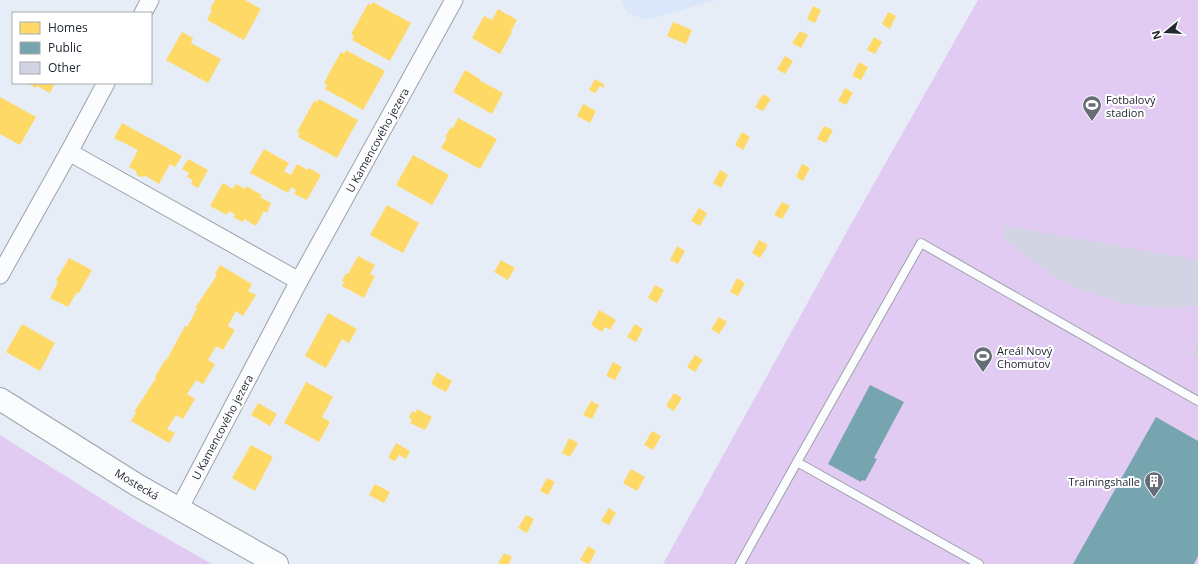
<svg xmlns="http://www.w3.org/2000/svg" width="1198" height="564" font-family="'Open Sans',sans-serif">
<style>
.built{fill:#dae6fa}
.green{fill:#e2cbf3}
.homes{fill:#ffd966}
.public{fill:#76a5af}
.building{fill:#d2d4e4}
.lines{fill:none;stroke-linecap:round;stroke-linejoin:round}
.lane-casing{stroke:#9ca2ab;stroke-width:10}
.street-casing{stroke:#9ca2ab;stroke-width:19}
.secondary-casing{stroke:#9ca2ab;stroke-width:24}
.lane{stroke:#fbfcfe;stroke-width:8}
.street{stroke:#fbfcfe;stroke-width:17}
.secondary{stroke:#fbfcfe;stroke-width:22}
.labels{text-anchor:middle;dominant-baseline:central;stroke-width:4;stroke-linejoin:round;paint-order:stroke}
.poi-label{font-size:11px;fill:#222832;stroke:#fff;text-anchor:start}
.street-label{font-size:11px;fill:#222832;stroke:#fff}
</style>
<rect width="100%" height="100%" fill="#e7edf7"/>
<polygon class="built" points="622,0 716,0 646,20 627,13"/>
<g class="green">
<polygon points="978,0 1198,0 1198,564 663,564 855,217"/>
<polygon points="0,435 140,523 212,564 0,564"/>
</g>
<g class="homes">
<polygon points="215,0 245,0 261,9 244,40 207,20 212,10 210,9"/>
<polygon points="373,2 411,23 390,61 352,40 354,36 351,34 368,4 371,5"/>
<polygon points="813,6 821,10 815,23 807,19"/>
<polygon points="498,9 517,20 511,31 512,32 500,54 472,38 484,16 492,20"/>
<polygon points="888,12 896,16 890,29 882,24"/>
<polygon points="673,22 692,30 686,44 667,36"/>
<polygon points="800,31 808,35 801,48 792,43"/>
<polygon points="182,32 193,38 191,43 221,59 208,83 166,60"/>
<polygon points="874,37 882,42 875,54 867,50"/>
<polygon points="346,50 385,71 363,110 325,89 327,85 324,83 332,68 341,52 344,54"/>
<polygon points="785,56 793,61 785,74 777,69"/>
<polygon points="859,62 868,67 861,80 852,76"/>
<polygon points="465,70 480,79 479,80 503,93 492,114 453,92"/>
<polygon points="595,79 605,85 603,88 600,86 595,93 589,90"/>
<polygon points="27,83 55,83 50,93 37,86 36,88"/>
<polygon points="845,88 853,93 846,105 838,101"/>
<polygon points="763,94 771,99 763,111 755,107"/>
<polygon points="0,97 36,117 20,145 0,134"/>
<polygon points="319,99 358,120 337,158 298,137 300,133 297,132 314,101 317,102"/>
<polygon points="583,104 596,111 590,123 577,116"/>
<polygon points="458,118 497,139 480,169 441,148 447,138 445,137 451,127 453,128"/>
<polygon points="122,123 182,156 175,167 170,164 159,184 146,176 141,177 137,175 136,171 129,167 138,150 114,138"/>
<polygon points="824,126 833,130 826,143 817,139"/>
<polygon points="742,132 750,137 743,150 735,145"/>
<polygon points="264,149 289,163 284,171 291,175 297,164 308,170 309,168 321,175 307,200 294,194 296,190 291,187 288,193 250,173"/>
<polygon points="413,155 449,175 432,205 396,185"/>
<polygon points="188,159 208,170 198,188 191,184 193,180 187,177 189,173 182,169"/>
<polygon points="802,164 810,168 803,181 796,177"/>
<polygon points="720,170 728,175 721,188 713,183"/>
<polygon points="223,183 233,189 236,184 245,189 246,186 262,195 260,197 271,203 267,213 264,211 256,226 244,219 243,222 233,217 235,214 229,211 227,215 210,206"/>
<polygon points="782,202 790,206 782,219 774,215"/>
<polygon points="387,205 419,223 403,253 370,235"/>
<polygon points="699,208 707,213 700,226 691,221"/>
<polygon points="759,240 768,245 760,258 752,253"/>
<polygon points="677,246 685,251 678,264 670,260"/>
<polygon points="358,256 375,265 370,274 375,276 364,298 342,286 344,282 342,281 346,273 348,274"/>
<polygon points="69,258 92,270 79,293 77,292 68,307 50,298 58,282 56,280"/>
<polygon points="501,260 515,268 508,280 494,272"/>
<polygon points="220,265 252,284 248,291 256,295 243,316 236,311 232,318 228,326 235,330 223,350 216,346 208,360 215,364 203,384 196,380 187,394 195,399 183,419 176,415 167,429 175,433 169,443 131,421 136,413 134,412 156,378 155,377 165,360 166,361 185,326 187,327 197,309 195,308 217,275 215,274"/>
<polygon points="737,278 745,283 738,296 730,292"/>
<polygon points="655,285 664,290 657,303 648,298"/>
<polygon points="599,310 616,320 610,330 605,327 602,332 591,325"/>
<polygon points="328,313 357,329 349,343 342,339 326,368 305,356"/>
<polygon points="719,317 727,322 719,334 711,329"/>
<polygon points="22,324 55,343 40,371 6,352"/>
<polygon points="635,324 643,329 636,342 627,337"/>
<polygon points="695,355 703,360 695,372 687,367"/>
<polygon points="613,362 622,367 615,380 606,376"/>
<polygon points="437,372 452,381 446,392 431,384"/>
<polygon points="306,382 333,397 322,417 330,422 319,442 284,423"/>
<polygon points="674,393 682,398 674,411 666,406"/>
<polygon points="591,401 599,405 592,419 583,415"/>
<polygon points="258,403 277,414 270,426 251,415"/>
<polygon points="417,409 432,417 425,430 410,423 412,420 409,417 412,411 416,413"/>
<polygon points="652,431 661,436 653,450 644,445"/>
<polygon points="569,438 578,443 570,457 562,453"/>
<polygon points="396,443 410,451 406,459 399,455 396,460 394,461 389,458 389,456"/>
<polygon points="251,445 273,457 255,491 232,478"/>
<polygon points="631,469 645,477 637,491 623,483"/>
<polygon points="547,478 555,482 548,495 540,491"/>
<polygon points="375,484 390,492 384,503 369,495"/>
<polygon points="609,508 616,513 609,525 601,521"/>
<polygon points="526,515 534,519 527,533 518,528"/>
<polygon points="588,546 596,551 589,564 580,560"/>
<polygon points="504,553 512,557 509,564 498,564"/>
</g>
<g class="public">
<polygon points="870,385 904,402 874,458 877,459 865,481 862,480 861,482 828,464"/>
<polygon points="1156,417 1198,441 1198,556 1194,564 1073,564"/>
</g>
<g class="building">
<polygon points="1005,226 1198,260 1198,306 1164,308 1138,306 1112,300 1087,292 1063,281 1043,269 1020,253 1003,237"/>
<polygon points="1198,343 1198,358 1192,355"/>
</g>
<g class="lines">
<g class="lane-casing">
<g id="lane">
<polyline points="740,564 797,462"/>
<polyline points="979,564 797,462 921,243 1198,401"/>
</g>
</g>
<g class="street-casing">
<g id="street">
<polyline points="143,13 150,0"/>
<polyline points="69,152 299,281"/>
<polyline points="0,275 69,152 106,83"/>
<polyline points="179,509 299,281 454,0"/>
</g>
</g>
<g class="secondary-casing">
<polyline id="secondary" points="0,399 137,485 277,564"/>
</g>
<use href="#lane" class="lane"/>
<use href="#street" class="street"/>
<use href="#secondary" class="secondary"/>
</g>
<defs>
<g id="stadium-pin" transform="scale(1)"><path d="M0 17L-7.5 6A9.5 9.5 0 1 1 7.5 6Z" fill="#676d77" stroke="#fff"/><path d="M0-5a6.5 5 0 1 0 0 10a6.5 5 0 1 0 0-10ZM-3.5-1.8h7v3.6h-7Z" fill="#fff"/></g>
<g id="building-pin" transform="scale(1)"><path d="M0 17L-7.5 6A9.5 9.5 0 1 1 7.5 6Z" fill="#676d77" stroke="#fff"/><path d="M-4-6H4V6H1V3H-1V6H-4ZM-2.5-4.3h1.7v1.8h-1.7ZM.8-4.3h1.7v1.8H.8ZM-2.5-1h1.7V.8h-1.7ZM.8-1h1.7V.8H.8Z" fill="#fff"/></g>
</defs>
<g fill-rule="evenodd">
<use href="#stadium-pin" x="1092" y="105"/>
<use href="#stadium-pin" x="983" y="356"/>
<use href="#building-pin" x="1154" y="481"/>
</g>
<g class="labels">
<g class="poi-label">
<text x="1106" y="99">Fotbalový<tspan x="1106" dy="13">stadion</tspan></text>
<text x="997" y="350">Areál Nový<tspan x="997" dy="13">Chomutov</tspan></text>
<text x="1140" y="481" text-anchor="end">Trainingshalle</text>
</g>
<g class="street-label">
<text transform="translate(377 140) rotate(-61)">U Kamencového jezera</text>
<text transform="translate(222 427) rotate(-62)">U Kamencového jezera</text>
<text transform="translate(137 484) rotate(31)">Mostecká</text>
</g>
</g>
<rect x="12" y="12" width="140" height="72" fill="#ffffff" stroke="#a7a9ad"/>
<rect x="20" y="22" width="20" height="12" fill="#ffd966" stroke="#a7a9ad"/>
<text x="48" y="32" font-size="12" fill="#222832">Homes</text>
<rect x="20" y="42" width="20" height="12" fill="#76a5af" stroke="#a7a9ad"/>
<text x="48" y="52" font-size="12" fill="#222832">Public</text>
<rect x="20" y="62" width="20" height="12" fill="#d2d4e4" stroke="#a7a9ad"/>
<text x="48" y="72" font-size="12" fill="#222832">Other</text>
<g transform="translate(1166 32) rotate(252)" stroke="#ffffff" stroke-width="3" paint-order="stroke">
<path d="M0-3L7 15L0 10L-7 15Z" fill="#222832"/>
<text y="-6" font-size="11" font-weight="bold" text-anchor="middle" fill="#222832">N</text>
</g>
</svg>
